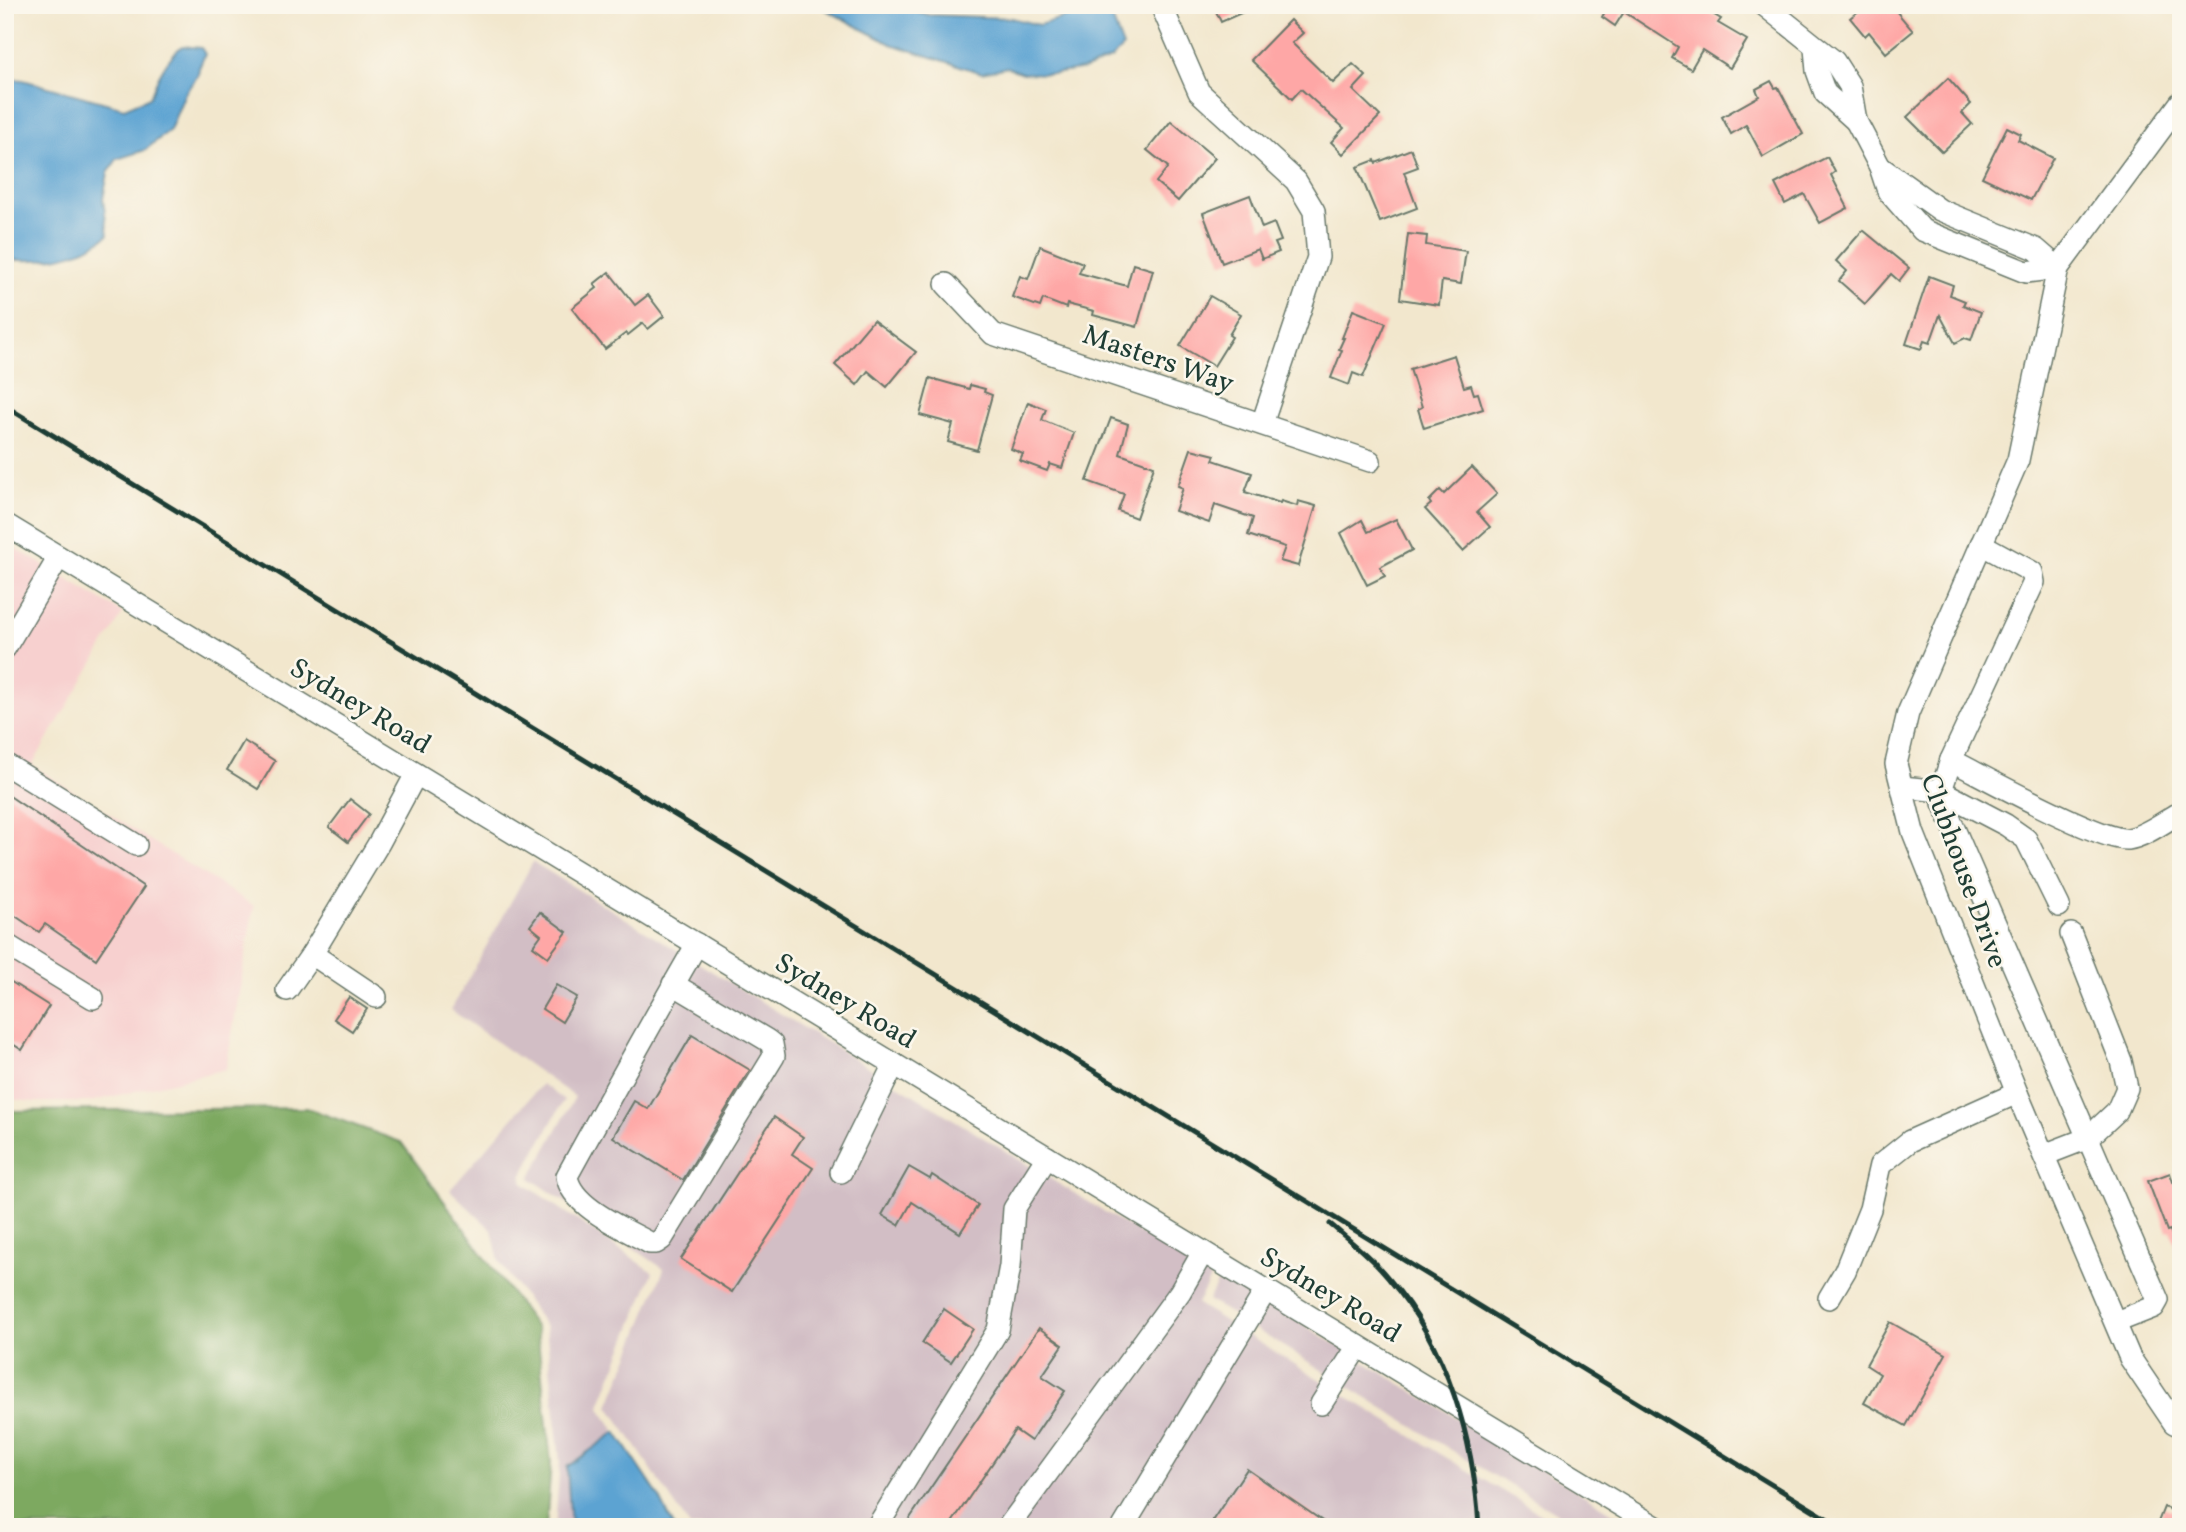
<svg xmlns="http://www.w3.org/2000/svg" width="2186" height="1532" font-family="Vollkorn,serif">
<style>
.built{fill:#f7d0cf}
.industrial{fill:#d2bec5}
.forest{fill:#7da961;stroke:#4e734a;stroke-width:2}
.water{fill:#5ca3d2;stroke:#3e7083;stroke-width:2}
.building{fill:#fea7a6}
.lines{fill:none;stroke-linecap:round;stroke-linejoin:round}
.minor-casing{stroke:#69786a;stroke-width:24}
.minor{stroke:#fff;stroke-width:21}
.rail{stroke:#1f3d34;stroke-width:5}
.labels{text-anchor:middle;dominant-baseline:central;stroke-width:5;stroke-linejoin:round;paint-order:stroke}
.street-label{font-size:28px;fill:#1f3d34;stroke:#fbf7ec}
</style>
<rect width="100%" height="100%" fill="#fbf7ec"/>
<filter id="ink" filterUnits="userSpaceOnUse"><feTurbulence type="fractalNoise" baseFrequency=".0143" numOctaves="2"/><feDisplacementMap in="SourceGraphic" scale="14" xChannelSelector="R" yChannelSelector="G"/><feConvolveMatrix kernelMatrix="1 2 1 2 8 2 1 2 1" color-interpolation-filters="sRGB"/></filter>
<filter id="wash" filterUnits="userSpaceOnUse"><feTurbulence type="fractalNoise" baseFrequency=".00686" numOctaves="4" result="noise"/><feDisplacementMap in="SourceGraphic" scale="28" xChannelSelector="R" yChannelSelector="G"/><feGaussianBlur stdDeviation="1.57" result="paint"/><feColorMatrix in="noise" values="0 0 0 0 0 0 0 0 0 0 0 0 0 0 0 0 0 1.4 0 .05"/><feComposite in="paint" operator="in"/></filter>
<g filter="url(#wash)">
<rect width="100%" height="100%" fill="#f2e7cd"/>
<polygon class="built" points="5,542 123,613 32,765 254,906 226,1069 90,1102 33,1102 5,1098"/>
<g class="industrial">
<polygon points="533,862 1211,1277 1197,1304 1460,1466 1563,1527 690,1527 609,1406 664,1269 530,1178 575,1097 451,1010"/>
<polygon points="542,1084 564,1100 522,1175 523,1183 653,1272 601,1403 600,1408 616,1432 567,1467 571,1527 555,1527 560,1462 546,1327 499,1261 492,1230 450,1190"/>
<polygon points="1220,1274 1636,1527 1580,1527 1466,1459 1208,1300 1219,1280"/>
</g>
<polygon class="forest" points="5,1107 14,1111 307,1108 401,1142 537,1329 551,1463 546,1527 5,1527"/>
<g class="water">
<polygon points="817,5 896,5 929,15 1011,18 1039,25 1075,14 1076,5 1114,5 1111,15 1123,47 1111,59 1085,69 1053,74 1022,73 1007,67 982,73 891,44"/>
<path d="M182,46L201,48L205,54L199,68L198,75L185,93L170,130L145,150L117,159L108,173L103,199L108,235C80,258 40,263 5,259V78L23,80L124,108L150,97C158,76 165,61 182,46Z"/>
<polygon points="616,1432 660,1498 674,1527 571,1527 567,1467"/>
</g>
<g id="blocks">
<g class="building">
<polygon points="1213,5 1259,5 1221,22"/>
<polygon points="1609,5 1697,5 1721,19 1718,23 1747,40 1730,68 1702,50 1691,69 1672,58 1678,47 1624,12 1615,26 1602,17"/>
<polygon points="1866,5 1891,5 1913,31 1886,53 1869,32 1865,36 1850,18"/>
<polygon points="1290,20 1303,33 1292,43 1333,83 1353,64 1366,76 1353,90 1380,116 1343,154 1331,142 1344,128 1301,89 1292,99 1251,60"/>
<polygon points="1948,78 1971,104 1962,113 1972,124 1942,152 1907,117"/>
<polygon points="1771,81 1775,88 1778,87 1803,134 1763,157 1746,125 1731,134 1722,117 1759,96 1756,89"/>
<polygon points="1171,121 1215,158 1178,201 1156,182 1168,167 1147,150"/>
<polygon points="2007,127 2021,134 2018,140 2053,158 2031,200 1982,177"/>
<polygon points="1411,149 1418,167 1404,172 1417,208 1380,222 1357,167 1375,160 1376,163"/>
<polygon points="1827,157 1835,172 1831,175 1848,208 1820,223 1804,194 1785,204 1775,184"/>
<polygon points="1250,195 1262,228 1274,223 1281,241 1275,243 1279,252 1262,259 1258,249 1222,263 1203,213"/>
<polygon points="1863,230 1909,268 1899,281 1891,274 1865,304 1839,281 1847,271 1836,261"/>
<polygon points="1408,234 1427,236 1426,245 1466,251 1461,284 1442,281 1439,305 1400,299"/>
<polygon points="1040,246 1083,263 1079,273 1127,286 1133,264 1153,270 1137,327 1093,315 1094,311 1067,304 1066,308 1043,299 1040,307 1012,297 1020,276 1028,279"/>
<polygon points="609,272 635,305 648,295 664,316 648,329 643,323 628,335 626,333 605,349 572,308 597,288 594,284"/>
<polygon points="1929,276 1953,285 1950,295 1965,301 1963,305 1981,312 1971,340 1965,338 1955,343 1940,315 1930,343 1924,341 1921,349 1906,344"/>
<polygon points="1210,296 1241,314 1229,335 1232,337 1214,366 1180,346"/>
<polygon points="1353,310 1386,323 1363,377 1353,373 1349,385 1331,378 1342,350 1339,349 1344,338 1342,338"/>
<polygon points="873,320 916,352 887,387 868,371 857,385 835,365"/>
<polygon points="1454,355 1464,387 1471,385 1474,394 1478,393 1483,409 1424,428 1418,409 1422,407 1410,369"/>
<polygon points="930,378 969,389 970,385 985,389 984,392 992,395 977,450 948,442 953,424 920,415"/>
<polygon points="1028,402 1046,409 1042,420 1074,433 1062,468 1050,464 1047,471 1020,461 1023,454 1011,449"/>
<polygon points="1111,418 1128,424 1120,454 1154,466 1136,518 1118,511 1124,494 1087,481"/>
<polygon points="1191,449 1215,455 1213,460 1252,473 1245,492 1280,503 1281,501 1297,506 1298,501 1316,506 1298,566 1280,561 1285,547 1248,535 1253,518 1215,505 1209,523 1175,511 1183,488 1178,486"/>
<polygon points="1472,467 1497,494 1477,512 1490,527 1463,551 1425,509 1431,504 1429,501 1440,490 1444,494"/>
<polygon points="1396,519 1412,550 1380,567 1385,576 1367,585 1341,533 1362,520 1368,532"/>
<polygon points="244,741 275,761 258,789 227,770"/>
<polygon points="5,793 144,887 96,959 45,924 39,932 5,909"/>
<polygon points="350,799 369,814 348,842 329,827"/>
<polygon points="540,912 567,932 548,957 533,946 541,935 530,926"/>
<polygon points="5,978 49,1006 22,1050 5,1039"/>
<polygon points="556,985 577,997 562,1022 542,1009"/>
<polygon points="349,997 367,1009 352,1031 334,1019"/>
<polygon points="692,1035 750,1070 683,1180 613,1137 634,1101 648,1109"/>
<polygon points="774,1117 803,1137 792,1154 813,1168 732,1292 681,1259"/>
<polygon points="909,1167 930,1179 932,1175 978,1205 960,1233 912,1202 899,1225 882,1215"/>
<polygon points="2170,1173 2173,1182 2181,1179 2180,1255 2170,1230 2167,1231 2148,1181"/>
<polygon points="944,1309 973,1329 951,1362 922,1343"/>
<polygon points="1890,1322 1946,1354 1906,1426 1864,1403 1880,1374 1866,1365"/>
<polygon points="1039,1328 1063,1345 1042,1376 1065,1391 1031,1441 1015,1430 949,1527 904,1527"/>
<polygon points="1247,1469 1331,1527 1208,1527"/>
<polygon points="2164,1507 2181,1514 2181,1527 2156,1527"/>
</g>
</g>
</g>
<g filter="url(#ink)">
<use href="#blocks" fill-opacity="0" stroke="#69786a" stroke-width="2"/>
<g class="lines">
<g class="minor-casing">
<g id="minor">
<polyline points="1161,5 1199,92 1296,181 1314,211 1318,257 1262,424"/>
<polyline points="1764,5 1834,61 1850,86 1856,121 1880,167 1888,191 1922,230 2026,272 2058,268"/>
<polyline points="1815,48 1817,71 1825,93 1856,121"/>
<polyline points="2181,102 2058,268 2018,460 1908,713 1896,764 1913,832 2017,1093 2130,1358 2174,1423 2181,1426"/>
<polyline points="1880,167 1940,210 2036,249 2058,268"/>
<polyline points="946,284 993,334 1370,461"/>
<polyline points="5,524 1656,1527"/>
<polyline points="1981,544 2032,572 2034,582 1951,760 1941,791 1943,803 2158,1300 2154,1307 2116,1322"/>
<polyline points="5,648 59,557"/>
<path d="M1951,760C1983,776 2101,842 2128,839C2144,837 2167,820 2181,812"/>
<polyline points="5,764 136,845"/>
<polyline points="1902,787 1941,791 2006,825 2026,839 2059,906"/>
<polyline points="5,944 93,998"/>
<path d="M673,984L767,1040L772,1044L774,1056L662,1239L656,1243H650C625,1229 571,1207 567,1176C610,1098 652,1021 697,944"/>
<polyline points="287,990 312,954"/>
<polyline points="376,997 312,954 379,843 416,774"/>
<polyline points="2044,1155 2088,1138 2117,1111 2127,1088 2121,1061 2071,934"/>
<polyline points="841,1172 894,1064"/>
<polyline points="1829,1298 1845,1271 1870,1209 1880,1165 1910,1141 2017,1093"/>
<polyline points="1321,1404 1358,1346"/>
<polyline points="877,1527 998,1330 1010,1266 1014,1209 1047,1157"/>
<polyline points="1008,1527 1180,1292 1203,1252"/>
<polyline points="1123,1527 1266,1290"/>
</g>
</g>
<use href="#minor" class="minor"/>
<g class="rail">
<polyline points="5,406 1841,1527"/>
<path d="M1330,1224C1350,1241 1372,1258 1389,1279C1448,1347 1474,1439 1479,1527"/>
</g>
</g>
</g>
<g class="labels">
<g class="street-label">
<text transform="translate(1158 360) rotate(19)">Masters Way</text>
<text transform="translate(360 707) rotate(31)">Sydney Road</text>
<text transform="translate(1963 871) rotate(70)">Clubhouse Drive</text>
<text transform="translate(845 1002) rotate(31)">Sydney Road</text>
<text transform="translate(1330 1296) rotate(31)">Sydney Road</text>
</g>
</g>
<rect width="2186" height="1532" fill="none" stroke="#fbf7ec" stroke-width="28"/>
</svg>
